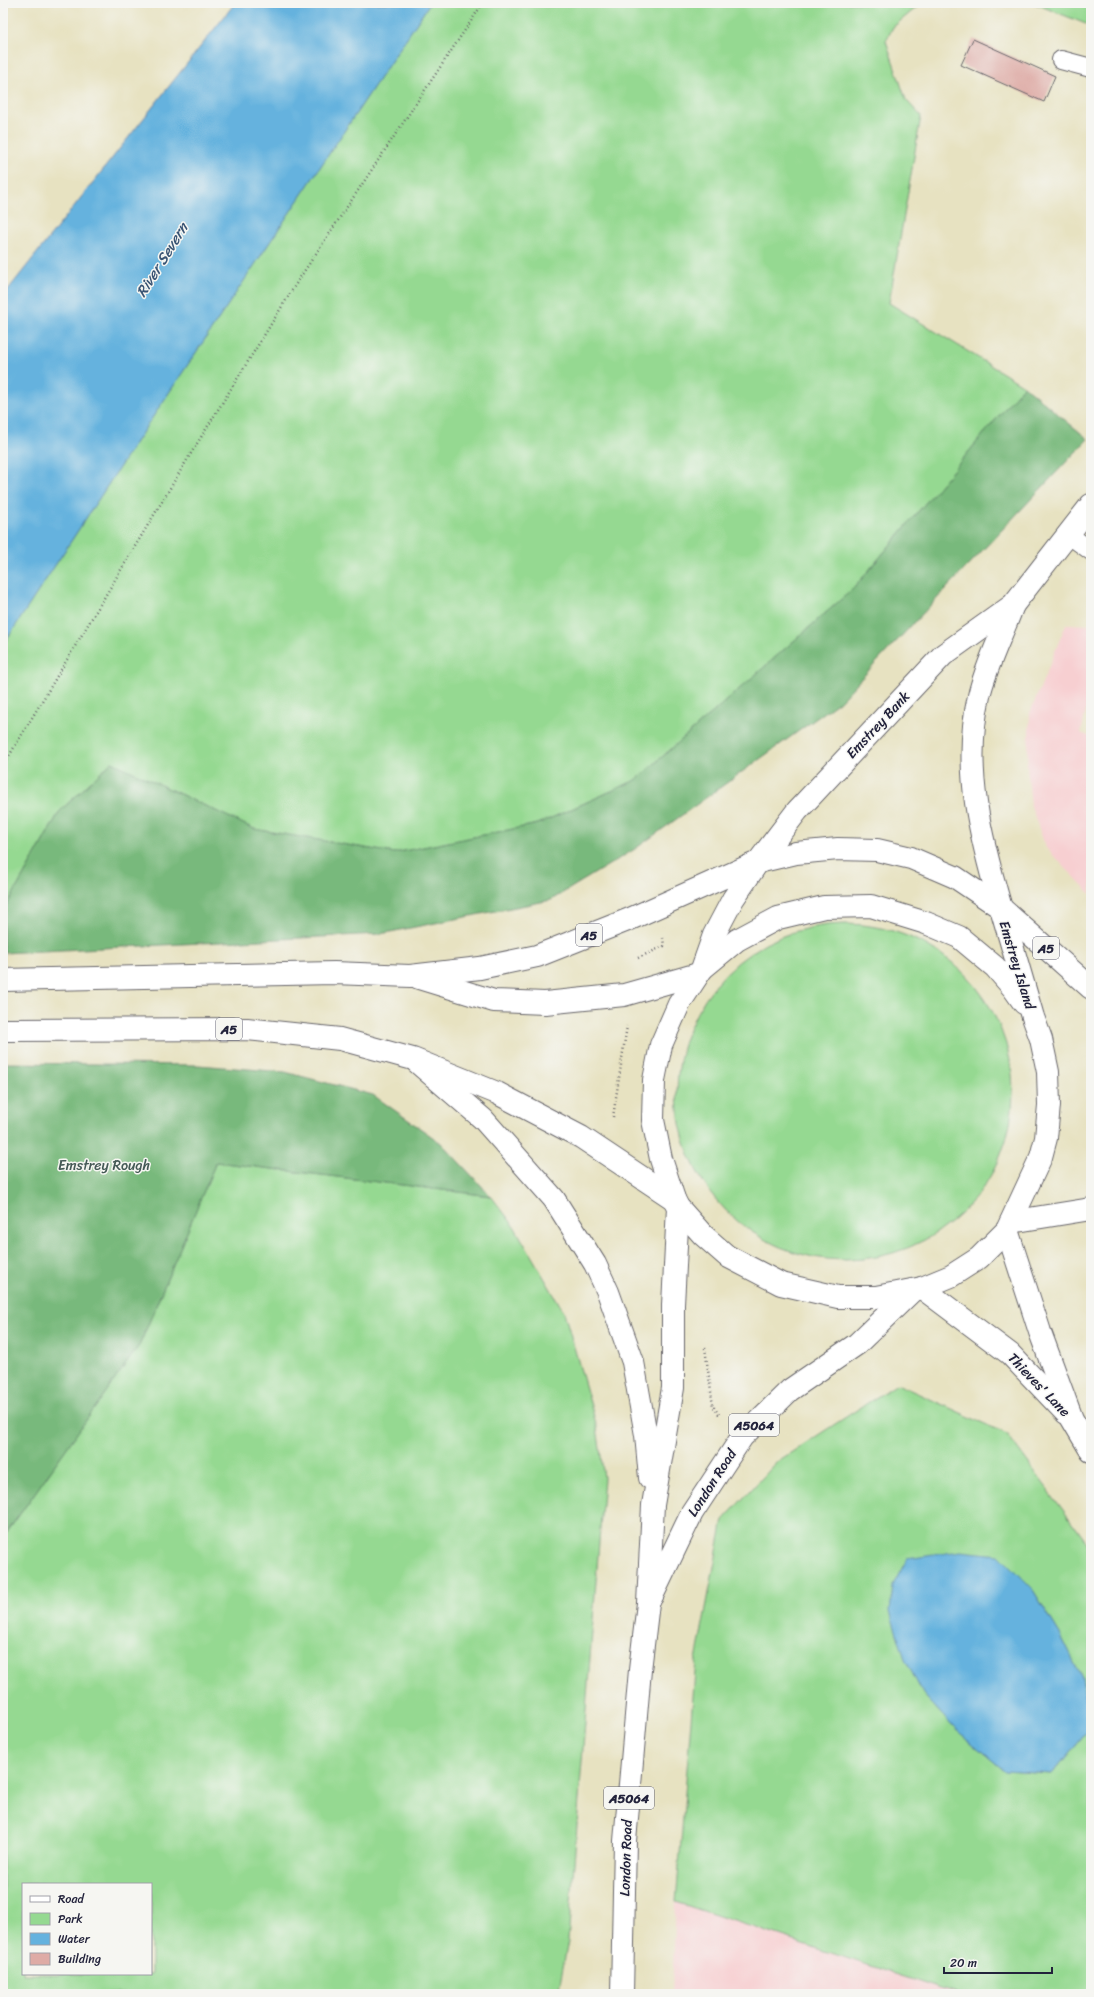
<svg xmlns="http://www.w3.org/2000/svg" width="1094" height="1997" font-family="Sriracha,sans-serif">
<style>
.built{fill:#f7cfd1}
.green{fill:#95d991;stroke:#5c7e66;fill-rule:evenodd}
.forest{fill:#78b97b;stroke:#4d6e5b}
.water{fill:#65b2de;stroke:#446a8c}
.building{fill:#deaba6}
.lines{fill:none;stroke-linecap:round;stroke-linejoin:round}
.service-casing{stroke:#67656a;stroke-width:20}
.secondary-casing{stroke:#67656a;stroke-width:24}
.primary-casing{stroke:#67656a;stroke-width:24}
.trunk-casing{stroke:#67656a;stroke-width:24}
.path{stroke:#67656a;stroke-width:2.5;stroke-dasharray:1 3;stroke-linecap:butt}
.service{stroke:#fff;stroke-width:18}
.secondary{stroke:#fff;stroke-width:22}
.primary{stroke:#fff;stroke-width:22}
.trunk{stroke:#fff;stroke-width:22}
.labels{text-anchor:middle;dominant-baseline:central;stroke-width:3;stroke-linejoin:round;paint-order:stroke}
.shield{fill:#f6f6f2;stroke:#626272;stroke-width:1}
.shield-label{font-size:13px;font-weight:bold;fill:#22223b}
.street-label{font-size:14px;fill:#22223b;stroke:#f6f6f2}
.park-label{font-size:14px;fill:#445955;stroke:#f6f6f2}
.water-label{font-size:15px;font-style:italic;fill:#395474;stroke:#f6f6f2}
</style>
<rect width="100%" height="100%" fill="#f6f6f2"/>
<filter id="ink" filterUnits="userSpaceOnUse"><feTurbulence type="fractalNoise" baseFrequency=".025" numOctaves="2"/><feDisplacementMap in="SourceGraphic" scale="8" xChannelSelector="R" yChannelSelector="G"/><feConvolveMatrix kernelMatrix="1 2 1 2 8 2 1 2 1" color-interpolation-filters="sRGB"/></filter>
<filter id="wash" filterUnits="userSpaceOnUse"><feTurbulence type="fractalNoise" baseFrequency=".012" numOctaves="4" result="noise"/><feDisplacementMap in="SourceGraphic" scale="16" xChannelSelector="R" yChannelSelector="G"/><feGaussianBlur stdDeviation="0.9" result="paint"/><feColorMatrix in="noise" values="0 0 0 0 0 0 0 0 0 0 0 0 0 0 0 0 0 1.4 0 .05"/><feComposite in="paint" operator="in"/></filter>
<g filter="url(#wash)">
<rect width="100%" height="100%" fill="#e7e2c1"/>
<g class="built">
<polygon points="1066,624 1091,625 1091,688 1081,733 1091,737 1091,894 1046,848 1031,806 1027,767 1030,713"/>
<polygon points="676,1902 956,1994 672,1994"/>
</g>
<g class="green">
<polygon points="430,3 922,3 893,27 886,41 906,100 921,116 889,303 1024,386 854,588 636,780 538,824 394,853 254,829 112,762 60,811 3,912 3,645 136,442"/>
<polygon points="1033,3 1091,3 1091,26"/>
<circle cx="845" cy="1092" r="168"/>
<path d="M216,1162L491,1196L514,1226L564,1312L597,1427L604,1478L568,1941L558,1994H3V1538L140,1344ZM23,1884H151V1974H23Z"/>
<polygon points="897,1384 1007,1434 1091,1548 1091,1720 1082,1678 1060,1634 1033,1590 923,1694 954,1728 1005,1771 1052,1774 1091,1726 1091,1994 956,1994 676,1902 696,1660 723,1520 778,1461"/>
</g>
<g class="forest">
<polygon points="1024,386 1088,439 839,702 635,849 551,900 380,934 3,953 3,912 60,811 112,762 254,829 394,853 538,824 636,780 854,588"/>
<polygon points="3,1063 198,1065 285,1072 373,1095 441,1143 491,1196 216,1162 140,1344 3,1538"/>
</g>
<g class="water">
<polygon points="235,3 430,3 136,442 3,645 3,296"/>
<polygon points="960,1551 999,1555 1033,1590 1060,1634 1082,1678 1091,1726 1052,1774 1005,1771 954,1728 923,1694 905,1659 890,1612 893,1585 907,1559"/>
</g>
<g id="blocks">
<polygon class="building" points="973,39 1055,76 1044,102 961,65"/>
</g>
</g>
<g filter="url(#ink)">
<use href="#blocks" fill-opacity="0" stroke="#67656a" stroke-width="1"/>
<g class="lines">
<g class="service-casing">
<g id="service">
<polyline points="1061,60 1091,68"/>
<polyline points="1069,535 1091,551"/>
</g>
</g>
<g class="secondary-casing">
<g id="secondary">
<polyline points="758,862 797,811 943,655 1013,605 1091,505"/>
<path d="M1001,908C981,839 962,769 979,696C986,665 1002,635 1013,605"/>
<polyline points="1007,1230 1040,1332 1072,1419 1091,1451"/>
<polyline points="922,1288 1010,1354 1066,1413"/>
</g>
</g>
<g class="primary-casing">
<g id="primary">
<polyline points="418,1063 483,1119 554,1199 595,1264 608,1292 633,1362 646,1435 650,1478"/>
<polyline points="652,1596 692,1513 742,1437 790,1390 857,1344 913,1290"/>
<polyline points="622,1994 625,1841 640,1670 648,1603 653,1505 673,1388 673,1305 678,1207"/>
</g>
</g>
<g class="trunk-casing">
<g id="trunk">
<polyline points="758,862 733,899 714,935 702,969 679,1004 661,1045 654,1080 653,1120 661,1159 674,1199 678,1207 703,1235 727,1256 781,1284 838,1297 876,1297 922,1288 951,1276 979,1258 1007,1230 1041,1157 1046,1138 1049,1105 1048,1072 1041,1039 1033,1017 1001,908"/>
<polyline points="703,968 737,940 778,918 824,907 871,906 926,923 959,937 995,967 1014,989 1024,1003"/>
<polyline points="419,978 494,1001 545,1003 624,995 698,974"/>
<polyline points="3,980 334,973 410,976 480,968 537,956 630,919 758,862 796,853 838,849 877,850 911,858 955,877 1001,908 1091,988"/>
<polyline points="3,1030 247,1029 340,1039 413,1059 497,1093 581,1137 674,1199"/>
<polyline points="1011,1222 1091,1209"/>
</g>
</g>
<g class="path">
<polyline points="3,766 190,455 299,279 483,3"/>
<polyline points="638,958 664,946 663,938"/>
<polyline points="613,1117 627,1026"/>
<polyline points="705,1348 713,1406 720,1416"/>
</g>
<use href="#service" class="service"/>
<use href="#secondary" class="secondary"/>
<use href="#primary" class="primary"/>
<use href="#trunk" class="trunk"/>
</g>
</g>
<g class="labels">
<g class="shield">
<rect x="576" y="924" width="26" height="22" rx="3"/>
<rect x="1033" y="937" width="26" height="22" rx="3"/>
<rect x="216" y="1018" width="26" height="22" rx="3"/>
<rect x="729" y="1414" width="50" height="22" rx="3"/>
<rect x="604" y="1787" width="50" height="22" rx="3"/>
</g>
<g class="shield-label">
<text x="589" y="935">A5</text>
<text x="1046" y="948">A5</text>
<text x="229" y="1029">A5</text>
<text x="754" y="1425">A5064</text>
<text x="629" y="1798">A5064</text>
</g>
<g class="street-label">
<text transform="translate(878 725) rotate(-47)">Emstrey Bank</text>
<text transform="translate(1017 965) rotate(73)">Emstrey Island</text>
<text transform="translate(1039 1385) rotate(46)">Thieves' Lane</text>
<text transform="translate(712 1483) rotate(-57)">London Road</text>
<text transform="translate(626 1858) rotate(-88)">London Road</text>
</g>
<g class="park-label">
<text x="104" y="1165">Emstrey Rough</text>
</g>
<g class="water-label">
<text transform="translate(162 260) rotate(-58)">River Severn</text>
</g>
</g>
<rect width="1094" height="1997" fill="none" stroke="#f6f6f2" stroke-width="16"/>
<rect x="22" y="1883" width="130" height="92" fill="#f6f6f2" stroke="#a1a1a9"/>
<rect x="30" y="1896" width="20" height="6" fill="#ffffff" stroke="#a1a1a9"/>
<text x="58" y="1903" font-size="12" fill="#22223b">Road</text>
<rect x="30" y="1913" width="20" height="12" fill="#95d991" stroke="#a1a1a9"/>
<text x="58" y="1923" font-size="12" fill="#22223b">Park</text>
<rect x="30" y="1933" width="20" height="12" fill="#65b2de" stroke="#a1a1a9"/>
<text x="58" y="1943" font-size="12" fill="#22223b">Water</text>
<rect x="30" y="1953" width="20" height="12" fill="#deaba6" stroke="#a1a1a9"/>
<text x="58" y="1963" font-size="12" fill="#22223b">Building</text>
<path d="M944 1967v6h108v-6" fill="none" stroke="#22223b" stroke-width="2"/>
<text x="950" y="1967" font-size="12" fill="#22223b" stroke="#f6f6f2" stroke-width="3" paint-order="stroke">20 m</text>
</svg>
